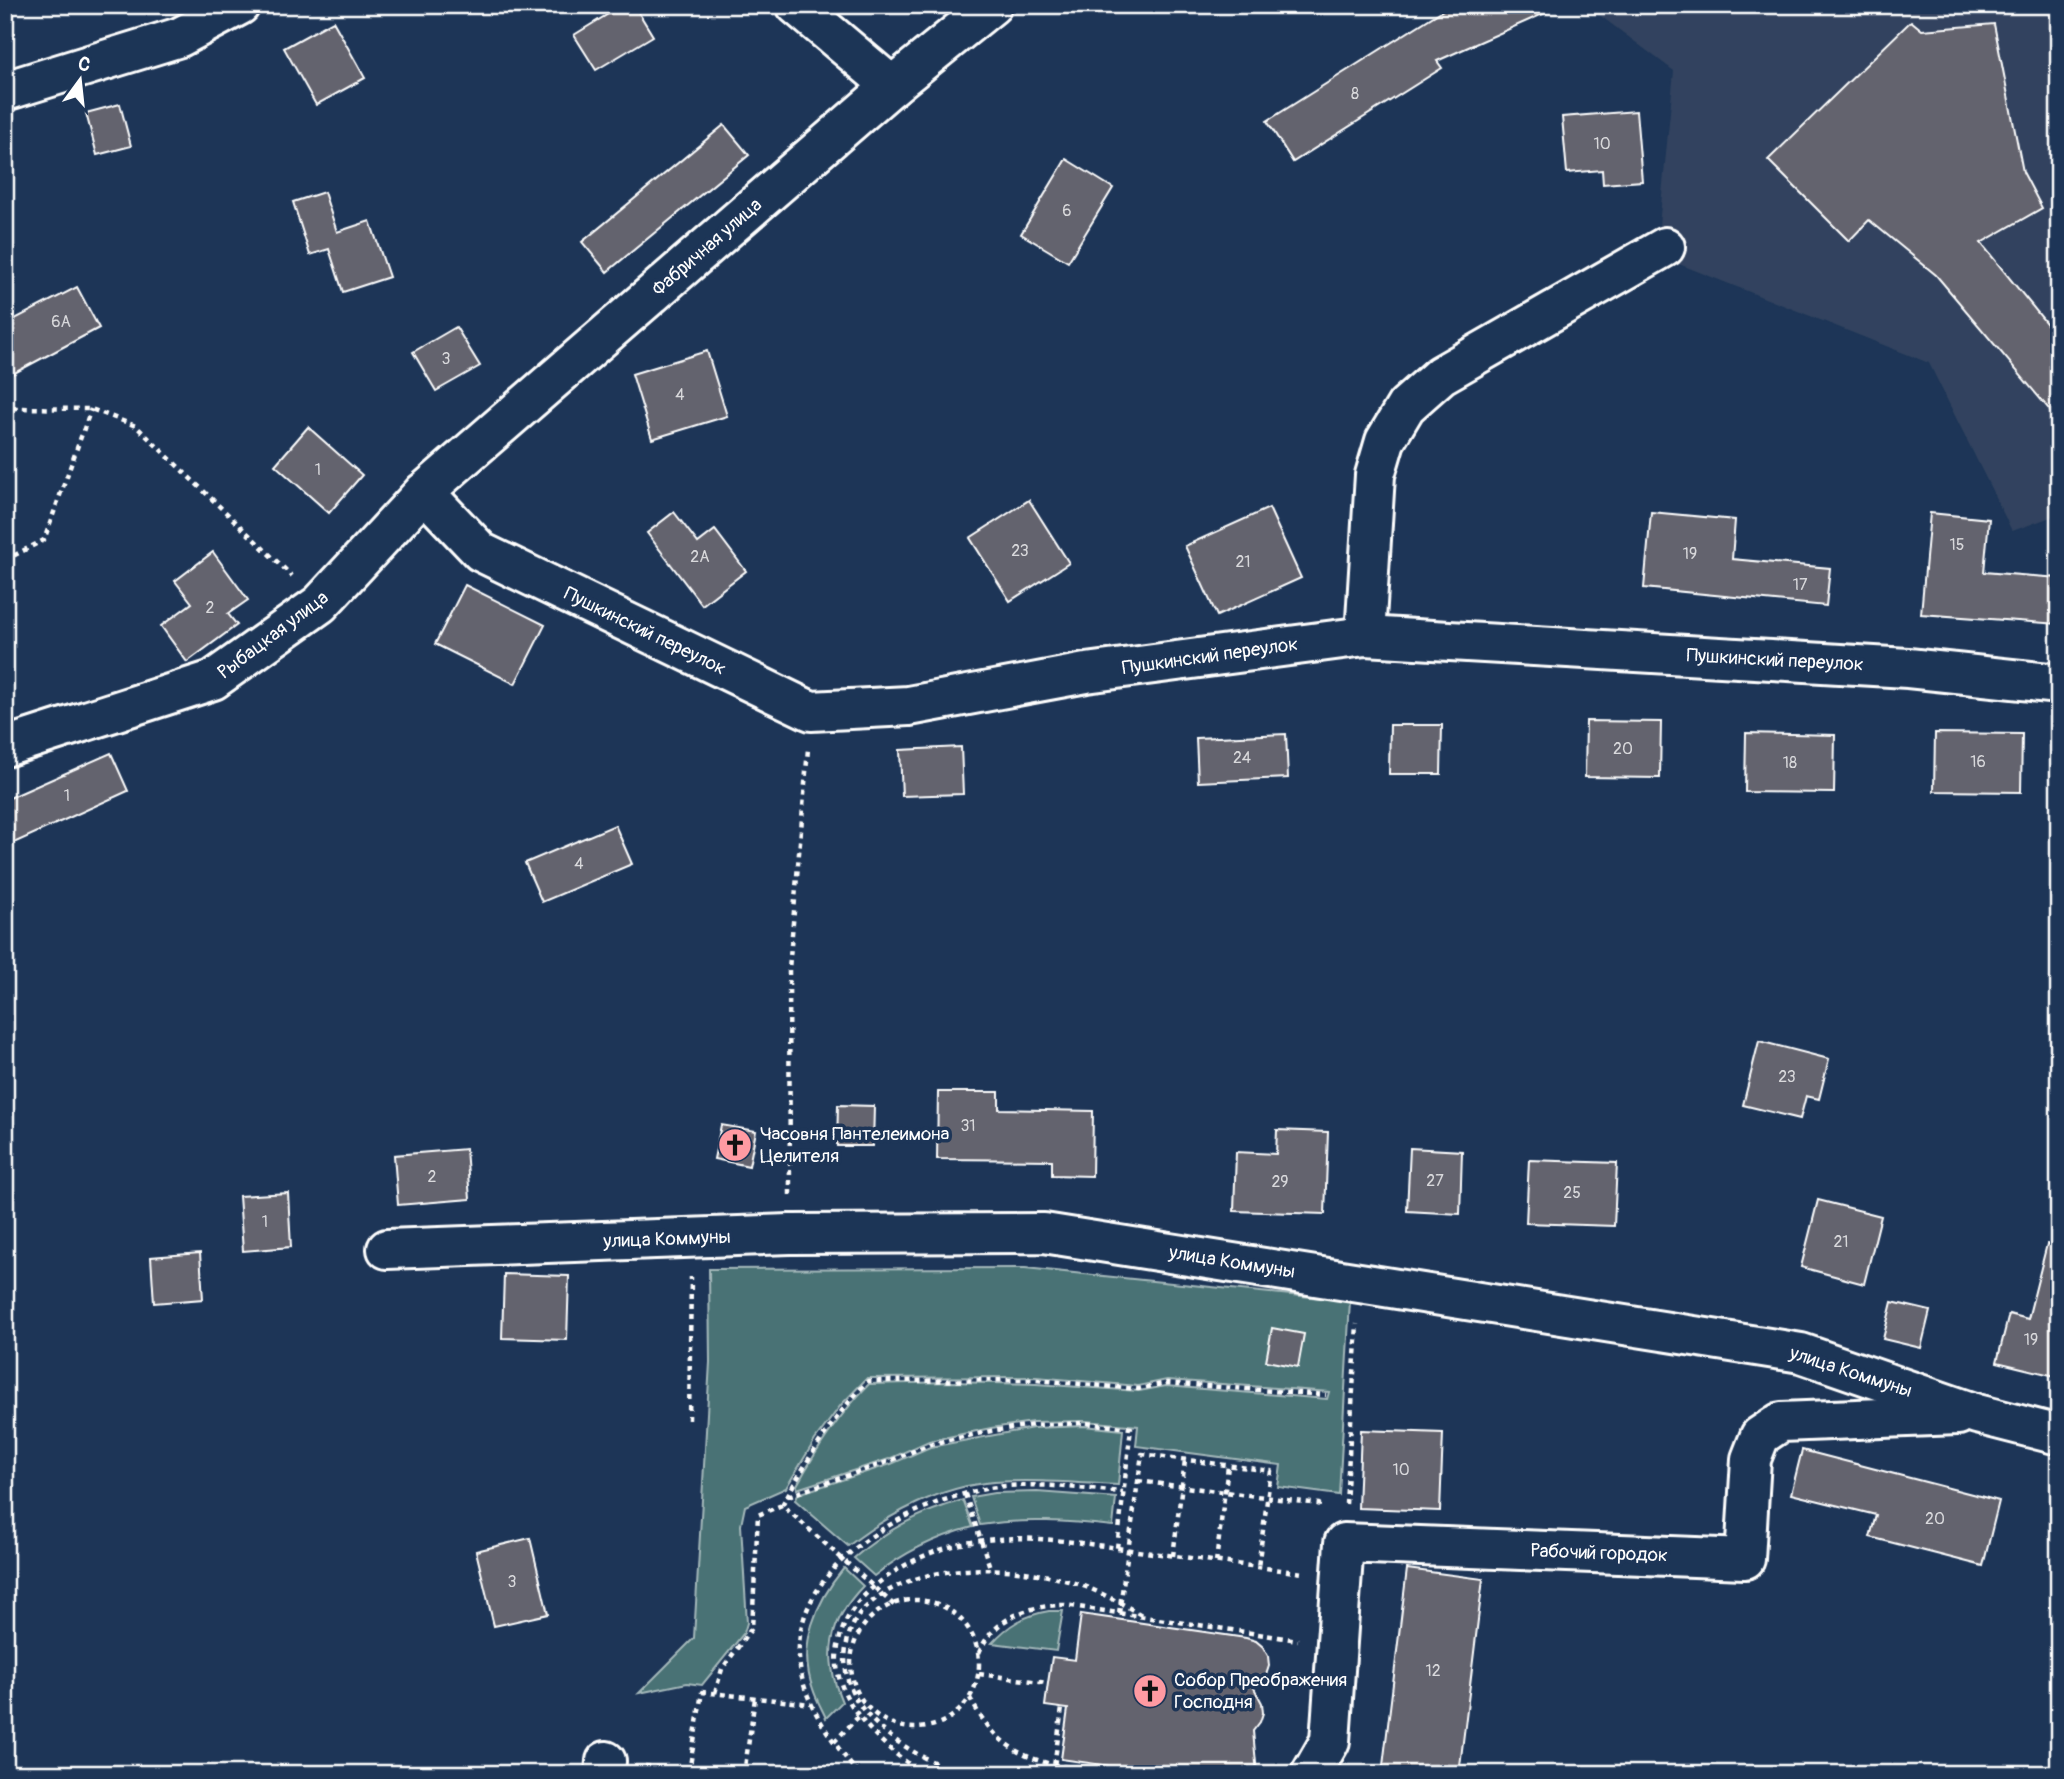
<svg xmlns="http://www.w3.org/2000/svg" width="2064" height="1779" font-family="Pangolin,sans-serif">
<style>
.built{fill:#32435e}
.green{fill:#4a7275;stroke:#a4b8ba;stroke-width:2}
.building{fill:#64636e;stroke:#fff;stroke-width:2}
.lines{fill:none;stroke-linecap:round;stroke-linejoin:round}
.minor-casing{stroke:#fff;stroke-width:44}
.path{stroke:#fff;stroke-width:4.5;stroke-dasharray:5 5;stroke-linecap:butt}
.minor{stroke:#1d3557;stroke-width:38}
.labels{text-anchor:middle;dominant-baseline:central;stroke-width:7;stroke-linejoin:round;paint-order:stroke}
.number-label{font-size:16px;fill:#d8d8db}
.street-label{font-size:19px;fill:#fff;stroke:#1d3557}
.poi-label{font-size:19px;fill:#fff;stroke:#1d3557;text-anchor:start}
</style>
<rect width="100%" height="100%" fill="#1d3557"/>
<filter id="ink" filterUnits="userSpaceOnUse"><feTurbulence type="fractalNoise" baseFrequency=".0143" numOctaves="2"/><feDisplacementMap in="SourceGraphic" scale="14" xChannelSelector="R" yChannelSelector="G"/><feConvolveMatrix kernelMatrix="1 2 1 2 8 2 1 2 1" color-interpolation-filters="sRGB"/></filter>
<g filter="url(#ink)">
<polygon class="built" points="1586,5 2053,5 2059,57 2059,514 2012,531 1929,363 1674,262 1658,236 1674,71"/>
<g class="green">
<path d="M1025,1268L1350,1301L1339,1495L1278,1487L1281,1465L1136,1446L1138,1426L1085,1421L1033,1422L991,1428L929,1441L889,1459L797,1489V1485C818,1447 839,1415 869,1384L950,1382L1036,1384L1139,1391L1166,1386L1327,1399L1329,1392L1167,1380L1138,1386L1036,1377L867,1378L841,1405L815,1440L786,1488L745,1506L741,1525L747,1623L744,1633L702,1685L687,1683L639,1693L694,1638L710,1362L709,1269Z"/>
<path d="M1084,1426L1123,1430L1118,1485C1077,1483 1035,1479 994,1482C941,1486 889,1514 848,1546L795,1500L798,1494L891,1464L930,1447L1033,1428Z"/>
<path d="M1037,1492L1116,1498L1113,1526C1068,1521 1026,1518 980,1525L971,1497L994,1493Z"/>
<path d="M963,1500L973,1527C935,1537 904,1552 874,1576L854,1558C887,1529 921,1512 963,1500Z"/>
<path d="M844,1568L863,1586C828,1622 823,1657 842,1702L826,1718C822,1709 816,1699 813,1689C797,1645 816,1602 844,1568Z"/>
<path d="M1049,1611H1063L1056,1651L992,1643C1008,1625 1025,1615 1049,1611Z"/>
</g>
<g class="building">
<polygon points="623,5 634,5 653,36 596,70 574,35"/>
<polygon points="1451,5 1563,5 1437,61 1442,68 1293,162 1267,121"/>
<polygon points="333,21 365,78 316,105 284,48"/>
<polygon points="1911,21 1922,30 1994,24 2023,172 2042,208 1981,243 2059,339 2059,421 1936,275 1869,220 1849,241 1768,160"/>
<polygon points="120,104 131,146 97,155 86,113"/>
<polygon points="1636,111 1642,181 1603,184 1602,170 1567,173 1562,117"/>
<polygon points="724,125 749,155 607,272 582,242"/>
<polygon points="1066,159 1113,188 1068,262 1021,234"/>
<polygon points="324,192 337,232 370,221 389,277 343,292 329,249 310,255 293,202"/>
<polygon points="77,287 99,328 5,378 5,324"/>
<polygon points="456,327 480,366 436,391 413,352"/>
<polygon points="707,351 727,416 652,439 632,374"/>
<polygon points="308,427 362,475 329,513 275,465"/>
<polygon points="1029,500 1069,563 1010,601 970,538"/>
<polygon points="1269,508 1301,578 1217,616 1185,546"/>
<polygon points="674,512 698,543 715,530 746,571 702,605 647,533"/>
<polygon points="1651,512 1735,520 1732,559 1830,568 1826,606 1644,588"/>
<polygon points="1930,513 1989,519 1984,572 2059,578 2059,624 1921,614"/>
<polygon points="213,552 248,600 228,614 237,625 187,662 161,626 192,603 175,581"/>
<polygon points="465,585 545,625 515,684 435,644"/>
<polygon points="1586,721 1661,722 1660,778 1585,777"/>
<polygon points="1390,725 1442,725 1441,774 1389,774"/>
<polygon points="1746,733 1835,735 1834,793 1745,792"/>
<polygon points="1935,733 2022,734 2021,792 1934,791"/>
<polygon points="1286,734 1288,778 1198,782 1196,738"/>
<polygon points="961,747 963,794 902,796 900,750"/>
<polygon points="111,753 128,791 5,847 5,800"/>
<polygon points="615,825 632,864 542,902 525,863"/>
<polygon points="1759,1041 1829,1059 1819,1099 1806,1096 1800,1119 1743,1105"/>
<polygon points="938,1092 999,1092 999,1109 1093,1111 1092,1176 1052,1175 1052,1160 937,1159"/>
<polygon points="838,1105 874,1106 873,1146 837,1146"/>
<polygon points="721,1125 756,1131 749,1166 714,1159"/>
<polygon points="1277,1130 1328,1132 1325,1214 1234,1211 1236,1152 1276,1154"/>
<polygon points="1410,1148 1462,1151 1460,1214 1407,1211"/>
<polygon points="466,1149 470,1199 398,1205 394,1155"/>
<polygon points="1529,1160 1617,1163 1614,1226 1526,1223"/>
<polygon points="288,1193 291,1247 243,1251 239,1196"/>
<polygon points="1818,1200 1881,1216 1864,1284 1801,1267"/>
<polygon points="2047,1244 2059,1245 2059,1377 1997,1362 2009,1314 2028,1319"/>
<polygon points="200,1253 203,1299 154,1303 151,1257"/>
<polygon points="504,1274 569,1276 567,1340 502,1338"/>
<polygon points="1892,1302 1930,1311 1921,1348 1883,1339"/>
<polygon points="1272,1328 1304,1334 1298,1367 1266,1361"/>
<polygon points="1361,1430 1443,1433 1440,1511 1358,1508"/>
<polygon points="1802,1450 1999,1501 1983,1566 1870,1537 1876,1515 1791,1494"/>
<polygon points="530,1538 548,1614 494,1626 476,1551"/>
<polygon points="1407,1569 1483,1579 1459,1774 1382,1774"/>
<polygon points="1081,1614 1246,1638 1256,1641 1263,1647 1268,1656 1269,1666 1266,1675 1254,1688 1262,1703 1263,1713 1260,1722 1253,1731 1257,1774 1165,1774 1061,1759 1068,1709 1045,1706 1048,1683 1052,1657 1075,1660"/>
</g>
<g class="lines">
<g class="minor-casing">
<g id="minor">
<polyline points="796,5 892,86"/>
<polyline points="5,91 180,37 240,5"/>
<polyline points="424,492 481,552 811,711 909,706 1086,673 1365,636 1908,668 2059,684"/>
<polyline points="1365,636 1375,475 1385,441 1406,406 1441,375 1665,247"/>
<polyline points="5,747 213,680 320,604 424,492 892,86 992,5"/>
<polyline points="387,1249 790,1234 1044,1233 1801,1353 1977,1414 2059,1435"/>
<polyline points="605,1774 606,1761"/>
<polyline points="1311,1774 1330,1741 1344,1543 1745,1559 1751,1459 1760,1436 1781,1422 1958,1415"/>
</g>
</g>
<g class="path">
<polyline points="5,401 15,408 91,409 136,426 292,576"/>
<polyline points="5,560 44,540 91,409"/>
<polyline points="790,1195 789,969 808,749"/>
<polyline points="689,1420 691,1277"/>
<polyline points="1138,1481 1319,1504 1318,1510"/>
<polyline points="965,1494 991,1570"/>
<polyline points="788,1496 890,1461 930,1444 991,1431 1033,1425 1084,1423 1131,1428 1117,1548"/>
<polyline points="1346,1504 1357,1324"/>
<polyline points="1173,1556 1185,1460"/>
<polyline points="1216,1562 1228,1466"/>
<circle cx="915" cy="1664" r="64"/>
<path d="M894,1605L782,1505C809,1458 830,1420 868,1381L1036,1380L1138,1389L1167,1383L1326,1395"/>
<polyline points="1119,1613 1142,1454 1271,1471 1258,1567"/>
<path d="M979,1653C993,1618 1029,1605 1065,1605L1298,1640"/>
<polyline points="979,1674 1048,1683"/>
<polyline points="715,1693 722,1669 752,1628 758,1515 782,1505"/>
<path d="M970,1698C1005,1766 1051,1765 1119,1774"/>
<polyline points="834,1742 860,1715"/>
<polyline points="645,1766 703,1774"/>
<polyline points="689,1772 702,1692 811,1704"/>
<polyline points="744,1774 755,1698"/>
<path d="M858,1774C836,1745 811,1714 802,1678C777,1572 905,1503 990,1488C1033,1481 1081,1489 1123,1492"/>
<path d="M925,1774C888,1753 833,1702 837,1656C839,1622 857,1598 885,1578C967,1520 1052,1539 1145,1552C1198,1559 1250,1566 1303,1573"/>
<path d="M963,1774C909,1756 832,1710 847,1643C849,1631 855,1619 863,1610C914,1557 1023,1563 1086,1587C1106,1595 1125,1605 1143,1616"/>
<polyline points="1053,1774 1062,1708"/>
<polyline points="1148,1774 1148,1771"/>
</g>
<use href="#minor" class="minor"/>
</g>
</g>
<defs>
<g id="church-disc" transform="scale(1.75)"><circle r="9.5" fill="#ff9aa2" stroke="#1d3557"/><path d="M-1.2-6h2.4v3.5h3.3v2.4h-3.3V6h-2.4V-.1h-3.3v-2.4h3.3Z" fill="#111"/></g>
</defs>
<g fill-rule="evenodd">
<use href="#church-disc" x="735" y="1145"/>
<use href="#church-disc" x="1150" y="1691"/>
</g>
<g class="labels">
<g class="number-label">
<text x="1355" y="94">8</text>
<text x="1602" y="144">10</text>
<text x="1067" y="211">6</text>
<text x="61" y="322">6А</text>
<text x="446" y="359">3</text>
<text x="680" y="395">4</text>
<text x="318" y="470">1</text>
<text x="1957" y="545">15</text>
<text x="1020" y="551">23</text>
<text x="1690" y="554">19</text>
<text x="700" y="557">2А</text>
<text x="1243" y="562">21</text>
<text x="1800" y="585">17</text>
<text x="210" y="608">2</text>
<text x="1623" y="749">20</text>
<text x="1242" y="758">24</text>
<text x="1978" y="762">16</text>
<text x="1790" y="763">18</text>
<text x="67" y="796">1</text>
<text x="579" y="864">4</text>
<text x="1787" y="1077">23</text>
<text x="968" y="1126">31</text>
<text x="432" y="1177">2</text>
<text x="1435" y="1181">27</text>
<text x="1280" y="1182">29</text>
<text x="1572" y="1193">25</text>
<text x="265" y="1222">1</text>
<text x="1841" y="1242">21</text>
<text x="2031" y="1340">19</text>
<text x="1401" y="1470">10</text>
<text x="1935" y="1519">20</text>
<text x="512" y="1582">3</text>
<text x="1433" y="1671">12</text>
</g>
<g class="street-label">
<text transform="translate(707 247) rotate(-41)">Фабричная улица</text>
<text transform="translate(645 631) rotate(26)">Пушкинский переулок</text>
<text transform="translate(273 635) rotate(-37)">Рыбацкая улица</text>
<text transform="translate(1210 656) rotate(-8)">Пушкинский переулок</text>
<text transform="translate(1775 660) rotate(3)">Пушкинский переулок</text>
<text transform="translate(667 1239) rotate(-2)">улица Коммуны</text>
<text transform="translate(1232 1262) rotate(9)">улица Коммуны</text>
<text transform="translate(1851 1372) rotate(18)">улица Коммуны</text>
<text transform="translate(1599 1553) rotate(2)">Рабочий городок</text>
</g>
<g class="poi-label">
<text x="760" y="1134">Часовня Пантелеимона<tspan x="760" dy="22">Целителя</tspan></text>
<text x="1174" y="1680">Собор Преображения<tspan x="1174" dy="22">Господня</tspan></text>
</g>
</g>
<rect width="2064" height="1779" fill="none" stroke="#1d3557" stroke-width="28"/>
<rect x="14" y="14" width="2036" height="1751" fill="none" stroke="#fff" stroke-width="2.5" filter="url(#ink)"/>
<g transform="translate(80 80) rotate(15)" stroke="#1d3557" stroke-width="5" paint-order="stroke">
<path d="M0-5L12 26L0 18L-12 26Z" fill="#ffffff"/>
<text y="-10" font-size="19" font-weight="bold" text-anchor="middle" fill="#ffffff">С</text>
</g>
</svg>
